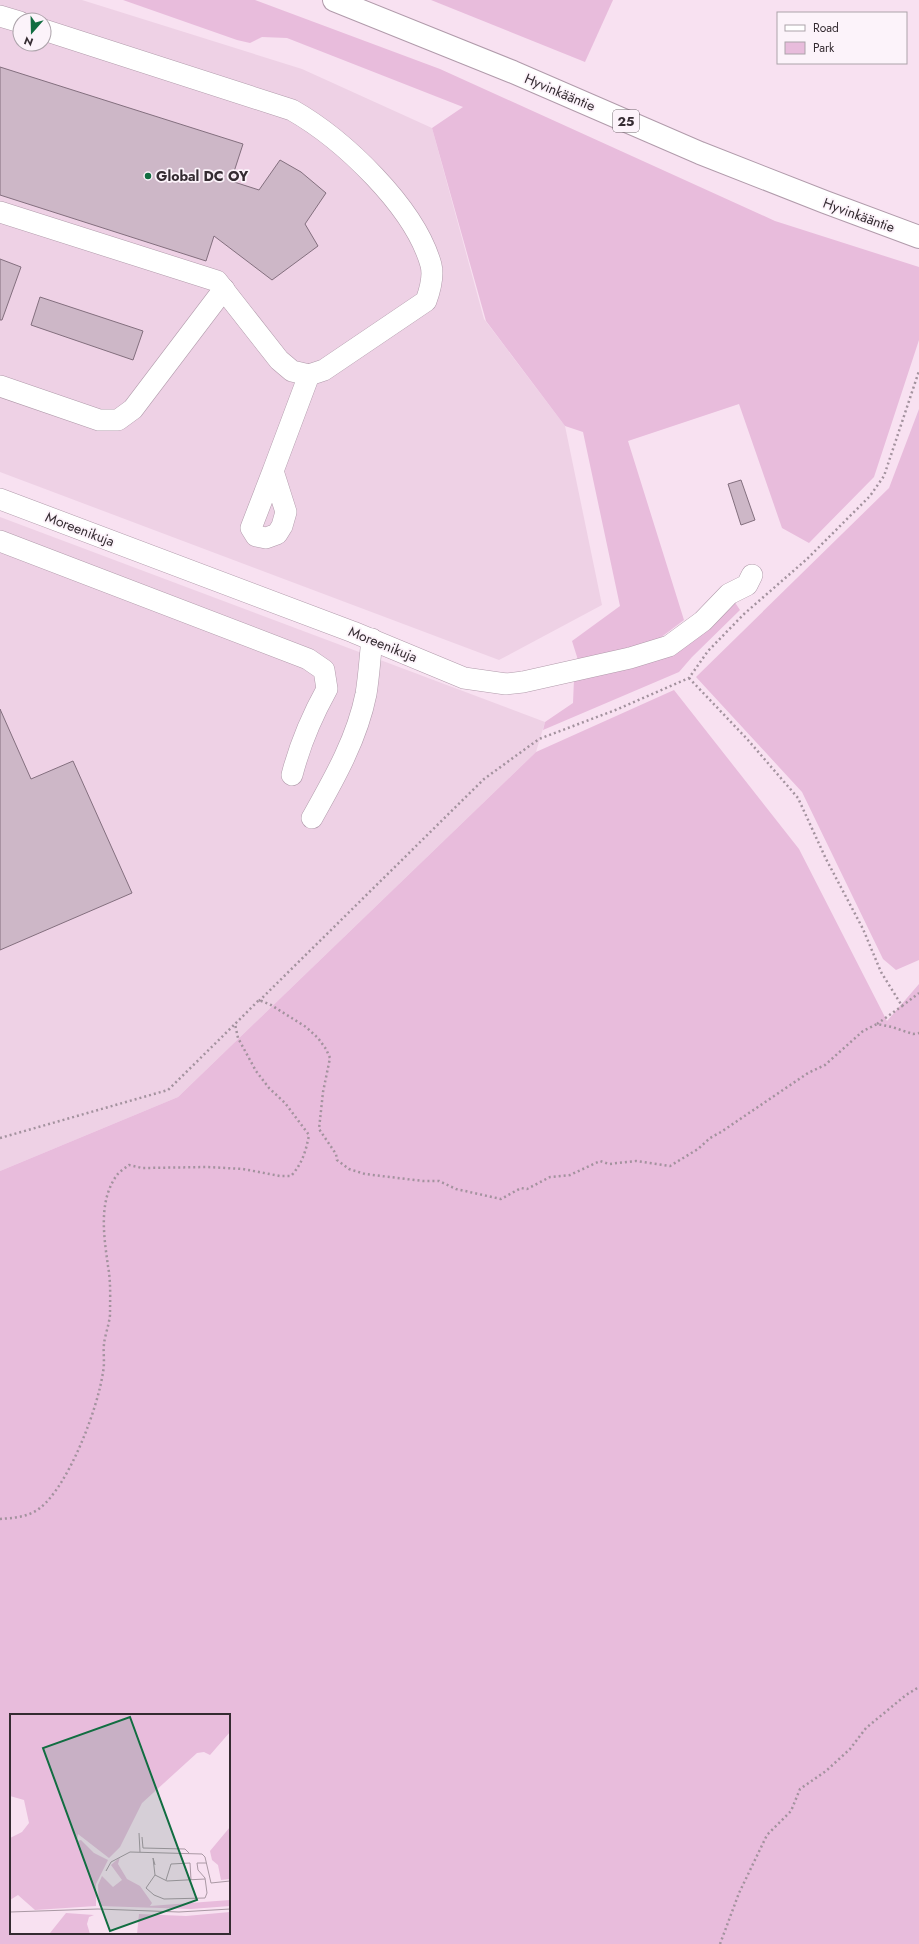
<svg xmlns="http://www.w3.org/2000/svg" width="919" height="1944" font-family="Jost,sans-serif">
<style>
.built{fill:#eed1e5;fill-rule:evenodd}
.green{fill:#e8bcdc;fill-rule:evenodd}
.building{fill:#cdb7c7;stroke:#836f7e}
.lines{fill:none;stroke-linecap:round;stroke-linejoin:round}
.minor-casing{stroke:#b19bab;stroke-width:22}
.highway-casing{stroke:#b19bab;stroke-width:24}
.path{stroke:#a3929e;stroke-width:2.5;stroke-dasharray:2 3;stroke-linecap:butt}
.minor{stroke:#fff;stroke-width:21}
.highway{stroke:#fff;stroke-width:22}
.poi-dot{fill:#116d41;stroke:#fcf3fa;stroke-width:1.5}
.labels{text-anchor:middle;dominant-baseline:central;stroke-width:3.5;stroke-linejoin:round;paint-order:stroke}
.shield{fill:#fcf3fa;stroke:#70676d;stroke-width:1}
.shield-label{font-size:13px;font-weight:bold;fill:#342b31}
.street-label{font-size:14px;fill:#342b31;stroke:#fcf3fa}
.poi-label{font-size:14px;font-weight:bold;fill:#342b31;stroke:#fcf3fa;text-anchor:start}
.inset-road{fill:none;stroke:#aa98a4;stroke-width:1}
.view{fill:#116d41;fill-opacity:0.15;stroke:#116d41;stroke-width:2}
.inset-edge{fill:none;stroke:#342b31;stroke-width:2}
</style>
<rect width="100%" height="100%" fill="#f8e1f1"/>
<g class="built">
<path d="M0,0H82L302,69L432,128L484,319L565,426L602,605L499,660L0,472ZM20,20H44V44H20Z"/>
<polygon points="0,517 545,722 536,752 178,1097 0,1171"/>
</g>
<g class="green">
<polygon points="123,0 255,0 440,69 775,221 919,267 919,340 874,477 809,543 782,528 739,404 628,441 684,620 656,641 578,660 572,641 620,606 583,432 565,426 486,321 432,128 463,107 287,38 262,37 250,43 237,40"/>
<polygon points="431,0 613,0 585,62"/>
<polygon points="919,409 919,960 896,970 883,959 802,792 696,677 889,488"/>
<polygon points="734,601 740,610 692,657 679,672 543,730 545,722 573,703 574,679 671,655"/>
<path d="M674,690L799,849L887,1021L919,984V1944H0V1171L178,1097L536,752ZM11,1715H229V1933H11Z"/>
</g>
<g class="building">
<polygon points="0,67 243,144 231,181 259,190 280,160 301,172 326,193 305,224 318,246 272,280 214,236 206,261 0,195"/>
<polygon points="0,259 21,267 2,320 0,320"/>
<polygon points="40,297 143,331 133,360 31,325"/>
<polygon points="741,480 755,520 741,525 728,484"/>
<polygon points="0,709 31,779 73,761 132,893 0,950"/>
</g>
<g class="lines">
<g class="minor-casing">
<g id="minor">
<polyline points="0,16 20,22"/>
<path d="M0,212L217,281L279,360L292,371L309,375L324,370L426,301C430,290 434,277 431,265C415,207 343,139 292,110L44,30"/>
<polyline points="0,386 99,420 118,420 133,409 224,289"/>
<polyline points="273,471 251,528 256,536 266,538 277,534 282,526 286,512 273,471 309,375"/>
<polyline points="0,499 353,632 464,678 506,684 523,682 630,658 669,646 703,621 729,594 747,585 752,575"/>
<path d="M0,541L308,659L324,670L327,689C312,716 300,744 292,775"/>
<path d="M312,818C334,779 357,739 366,694C369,676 370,657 372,639"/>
</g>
</g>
<g class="highway-casing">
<polyline id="highway" points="334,0 513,72 700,153 825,202 919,237"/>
</g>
<g class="path">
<polyline points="689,678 748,740 798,798 826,859 863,929 881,972 902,1006 919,993"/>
<polyline points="259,1001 484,779 539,739 618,709 689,678 708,651 744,614 807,559 870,496 884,476 919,371"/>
<polyline points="877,1024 902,1006"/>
<polyline points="0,1138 168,1090 235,1024"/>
<path d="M0,1519C13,1518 29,1517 40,1508C69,1485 98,1408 103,1372C105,1363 103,1353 104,1344C105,1335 109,1325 110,1315C110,1299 111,1282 108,1266C104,1237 98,1201 117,1175C120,1171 125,1168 129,1165L142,1168L208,1167L243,1169L280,1176H291C302,1164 306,1151 309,1135L285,1103L269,1088L256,1071L238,1038L235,1024L259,1000L271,1005L306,1027L318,1038L326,1049L330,1058L323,1092L319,1129L336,1154L337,1160L349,1169L365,1174L423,1181H439L456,1189L501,1199L521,1188L527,1189L550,1177L570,1175L600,1161L609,1164L636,1161L670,1166L698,1149L710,1138L721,1132L808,1073L825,1065L863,1031L877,1024L892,1027L913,1034L919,1033"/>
<polyline points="720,1944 739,1893 767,1835 791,1811 800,1789 826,1771 850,1749 866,1728 906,1695 919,1687"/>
</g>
<use href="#minor" class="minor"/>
<use href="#highway" class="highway"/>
</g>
<circle class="poi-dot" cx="148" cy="176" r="4"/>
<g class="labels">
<rect class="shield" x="613" y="110" width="26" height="22" rx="3"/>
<g class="shield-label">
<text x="626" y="121">25</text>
</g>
<g class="street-label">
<text transform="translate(560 92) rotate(23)">Hyvinkääntie</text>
<text transform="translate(859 215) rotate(20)">Hyvinkääntie</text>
<text transform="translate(80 529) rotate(21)">Moreenikuja</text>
<text transform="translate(383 644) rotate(22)">Moreenikuja</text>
</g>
<g class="poi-label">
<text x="156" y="176">Global DC OY</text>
</g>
</g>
<g transform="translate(10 1714)">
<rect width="220" height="220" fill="#f8e1f1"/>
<path d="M0,0H220V18L200,41L194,38L187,39L132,89L110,133L99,144L68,120L67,127L71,126L84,139L98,146L86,170V192L25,196L8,181L0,186V124L12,118L19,109L14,86L0,82ZM220,113V165L211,166L208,151L202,146L200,137ZM110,143L108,150L117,165L130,172L142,189L140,192L220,186V192L181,195L89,192L88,171L92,162L103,173L112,166L101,151ZM220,198V220H127L129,200L176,202ZM56,199L84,201L79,203L77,210L80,220H36L40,219Z" fill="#e8bcdc"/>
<path class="inset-road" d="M129,119L130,138M132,123L133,134L175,135L179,139M96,157L101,148L120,138L192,140L195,143L201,169L220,167M145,161L143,144L145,151M195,165L157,167L145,161L136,174L144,181L154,185L195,184L197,179L195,164L188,156L187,149H196M156,166L161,150L180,149L181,166M0,198L88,195L169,198L220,195"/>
<path class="view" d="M120,3L187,186L100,217L33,34Z"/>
<rect width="220" height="220" class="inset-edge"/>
</g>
<rect x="777" y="12" width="130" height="52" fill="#fcf3fa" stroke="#aca3aa"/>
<rect x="785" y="25" width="20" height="6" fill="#ffffff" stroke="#aca3aa"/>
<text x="813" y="32" font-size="12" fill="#342b31">Road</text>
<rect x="785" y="42" width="20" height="12" fill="#e8bcdc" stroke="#aca3aa"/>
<text x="813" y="52" font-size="12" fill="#342b31">Park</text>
<g transform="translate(32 32) rotate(200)"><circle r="19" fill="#fcf3fa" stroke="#aca3aa"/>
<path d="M0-3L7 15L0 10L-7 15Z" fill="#116d41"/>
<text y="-6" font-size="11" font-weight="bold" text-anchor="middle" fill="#342b31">N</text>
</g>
</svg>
